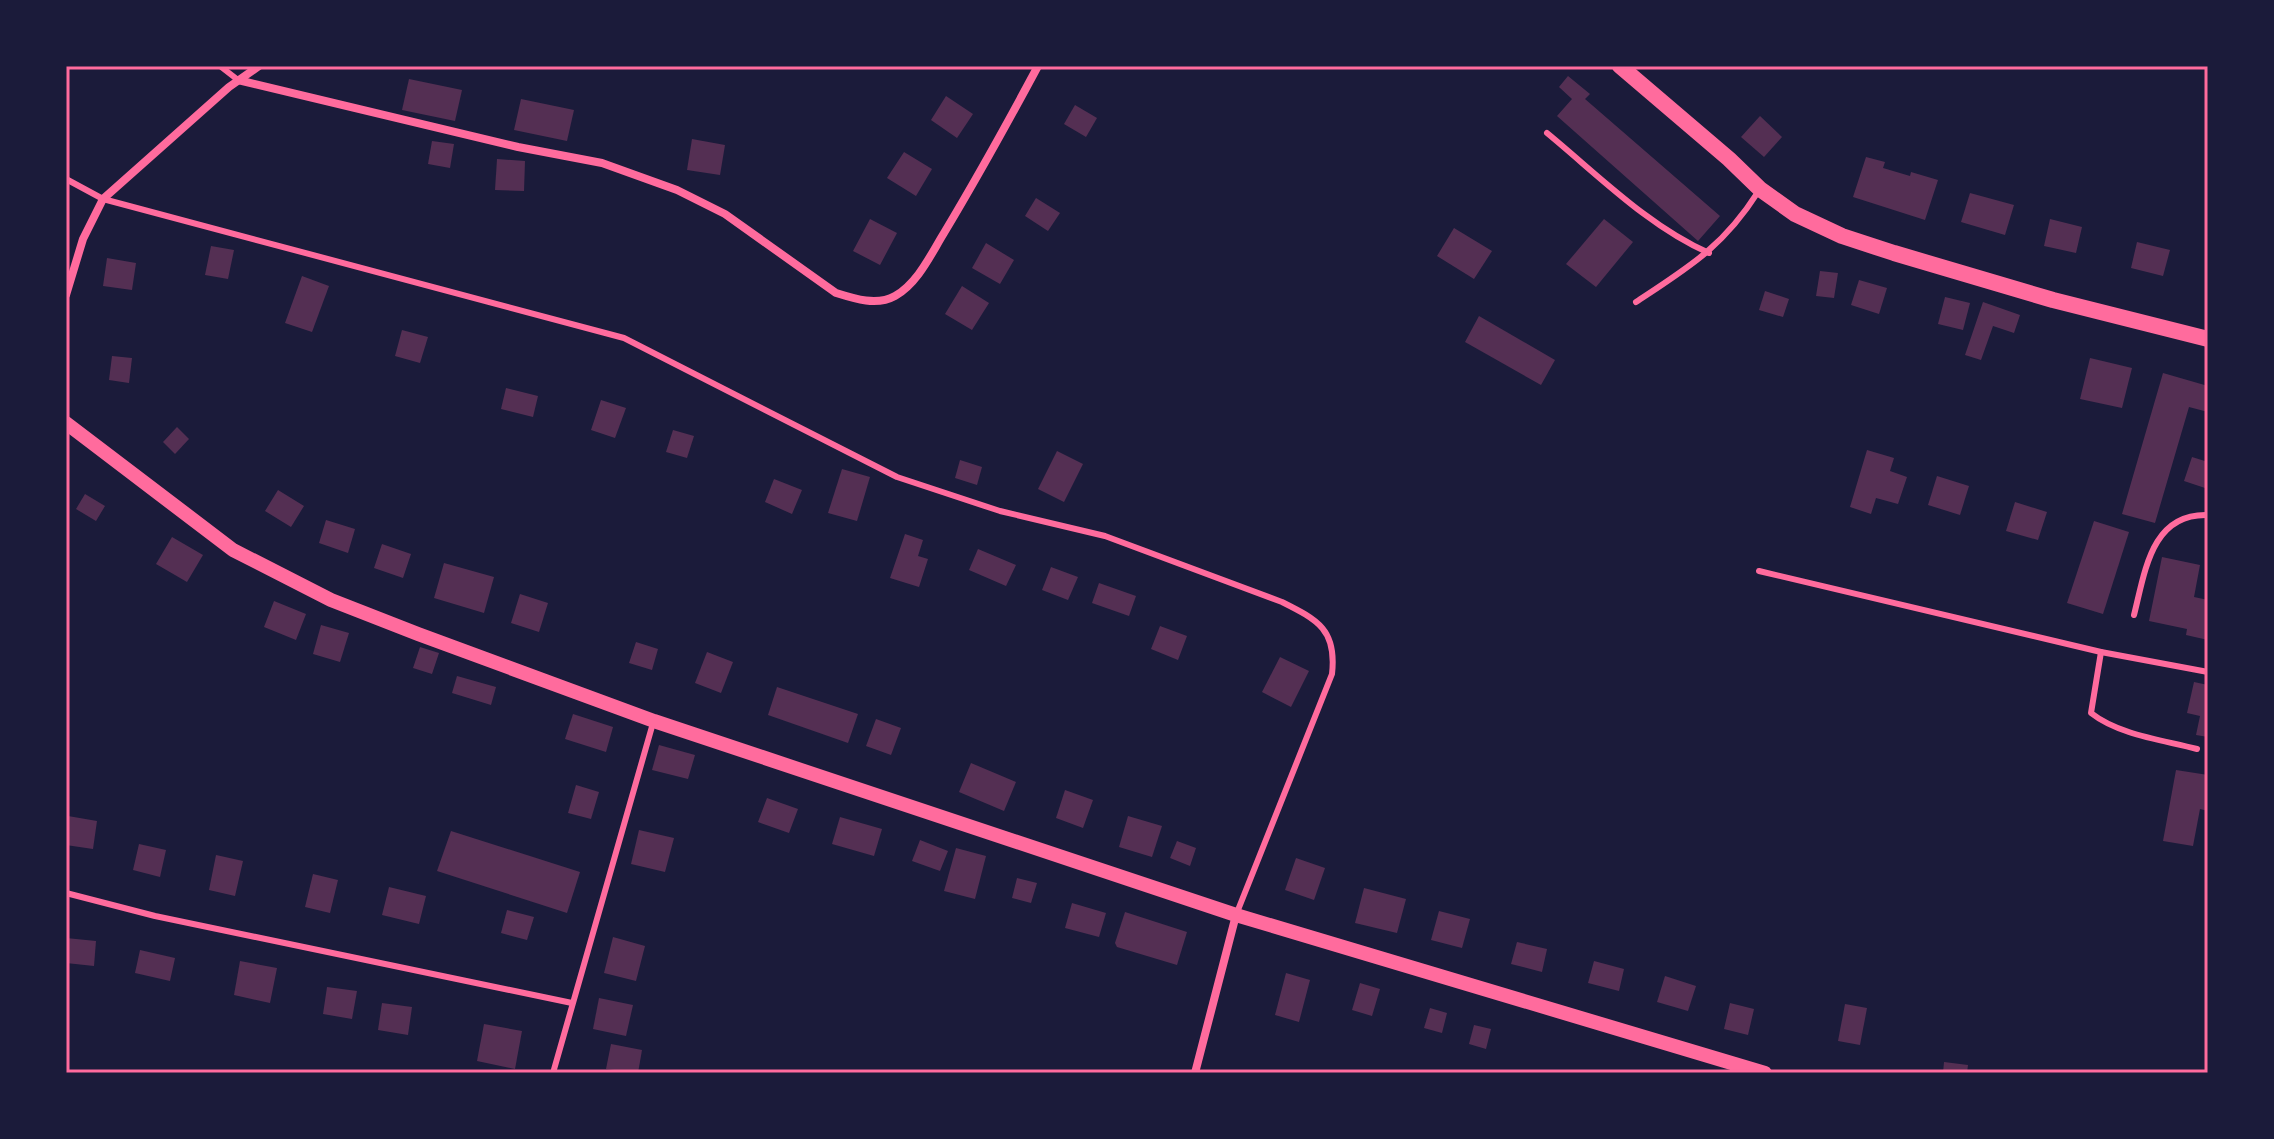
<svg xmlns="http://www.w3.org/2000/svg" width="2274" height="1139" font-family="Raleway,sans-serif">
<style>
.building{fill:#542f53}
.lines{fill:none;stroke-linecap:round;stroke-linejoin:round}
.service{stroke:#ff6b9d;stroke-width:6}
.minor{stroke:#ff6b9d;stroke-width:8}
.tertiary{stroke:#ff6b9d;stroke-width:14}
.secondary{stroke:#ff6b9d;stroke-width:16}
.neatline{fill:none;stroke:#ff6b9d;stroke-width:3}
</style>
<rect width="100%" height="100%" fill="#1b1b3a"/>
<g class="building">
<polygon points="1568,76 1590,94 1585,99 1720,216 1698,241 1557,116 1572,99 1559,87"/>
<polygon points="409,79 462,90 455,121 402,110"/>
<polygon points="946,96 973,114 957,138 931,120"/>
<polygon points="521,99 574,110 567,141 514,130"/>
<polygon points="1075,105 1097,118 1086,137 1064,124"/>
<polygon points="1760,116 1782,137 1764,157 1741,137"/>
<polygon points="692,139 725,145 720,175 687,170"/>
<polygon points="432,141 454,144 450,168 428,164"/>
<polygon points="904,152 932,169 916,196 887,178"/>
<polygon points="1866,157 1885,162 1883,168 1910,176 1911,172 1938,180 1925,220 1853,197"/>
<polygon points="497,159 525,161 524,191 495,190"/>
<polygon points="1970,193 2014,205 2005,235 1961,222"/>
<polygon points="1036,198 1060,213 1048,231 1025,216"/>
<polygon points="870,219 897,233 880,265 853,251"/>
<polygon points="1604,219 1633,242 1596,287 1566,264"/>
<polygon points="2050,219 2082,227 2076,253 2044,246"/>
<polygon points="1454,228 1492,251 1474,279 1437,256"/>
<polygon points="2137,242 2170,250 2163,276 2131,268"/>
<polygon points="986,243 1014,260 1000,284 972,268"/>
<polygon points="211,246 234,250 228,279 205,275"/>
<polygon points="107,258 136,263 132,290 103,286"/>
<polygon points="1820,271 1838,273 1834,298 1816,296"/>
<polygon points="302,276 329,286 312,332 285,323"/>
<polygon points="1859,280 1887,288 1879,314 1851,305"/>
<polygon points="962,286 989,303 972,330 945,314"/>
<polygon points="1765,291 1789,299 1783,317 1759,310"/>
<polygon points="1945,297 1970,303 1963,330 1938,324"/>
<polygon points="1983,302 2020,315 2014,333 1993,326 1981,360 1965,355"/>
<polygon points="1479,316 1555,360 1541,385 1465,342"/>
<polygon points="402,330 428,337 420,363 395,356"/>
<polygon points="112,356 132,358 129,383 109,380"/>
<polygon points="2090,358 2132,368 2122,408 2080,399"/>
<polygon points="2163,373 2208,386 2208,412 2189,407 2155,523 2122,514"/>
<polygon points="506,388 538,396 533,417 501,409"/>
<polygon points="601,400 626,408 615,438 591,430"/>
<polygon points="177,427 189,439 175,454 163,442"/>
<polygon points="673,430 694,436 687,458 666,452"/>
<polygon points="1867,450 1894,458 1890,471 1907,477 1898,504 1876,498 1871,514 1850,507"/>
<polygon points="1057,451 1083,464 1064,502 1038,489"/>
<polygon points="2192,457 2208,462 2208,489 2184,481"/>
<polygon points="960,460 982,467 977,485 955,478"/>
<polygon points="842,469 870,477 857,521 828,513"/>
<polygon points="1937,476 1969,486 1960,515 1928,505"/>
<polygon points="774,479 802,490 792,514 765,502"/>
<polygon points="278,490 304,506 291,527 265,511"/>
<polygon points="85,494 105,506 96,521 76,509"/>
<polygon points="2015,502 2047,512 2038,540 2006,531"/>
<polygon points="326,520 355,529 348,553 319,543"/>
<polygon points="2094,521 2129,532 2103,614 2067,603"/>
<polygon points="905,534 923,540 918,556 928,559 919,587 890,578"/>
<polygon points="172,537 203,555 187,582 156,564"/>
<polygon points="382,544 411,554 403,578 374,568"/>
<polygon points="978,549 1016,565 1006,586 969,570"/>
<polygon points="2162,557 2200,565 2194,597 2208,600 2208,640 2186,635 2187,629 2149,621"/>
<polygon points="444,563 494,577 484,613 434,598"/>
<polygon points="1051,567 1078,577 1068,600 1042,590"/>
<polygon points="1099,583 1136,596 1129,616 1092,603"/>
<polygon points="520,594 548,603 539,632 511,623"/>
<polygon points="274,601 306,614 296,640 264,627"/>
<polygon points="321,625 349,633 340,662 313,654"/>
<polygon points="1160,626 1187,636 1178,660 1151,649"/>
<polygon points="636,642 658,649 652,670 629,663"/>
<polygon points="420,647 439,653 432,674 413,668"/>
<polygon points="707,652 733,662 721,693 695,683"/>
<polygon points="1280,657 1309,671 1291,707 1262,692"/>
<polygon points="457,676 496,687 491,705 452,693"/>
<polygon points="2194,682 2208,685 2208,737 2196,735 2200,716 2187,713"/>
<polygon points="777,687 858,714 848,743 768,715"/>
<polygon points="573,714 613,727 606,752 565,739"/>
<polygon points="876,719 901,728 891,755 866,746"/>
<polygon points="659,745 695,755 688,779 652,770"/>
<polygon points="971,763 1016,782 1004,811 959,792"/>
<polygon points="2176,770 2208,775 2208,811 2200,809 2193,846 2163,841"/>
<polygon points="576,785 599,792 591,819 568,813"/>
<polygon points="1065,790 1093,800 1083,828 1056,818"/>
<polygon points="767,798 798,809 789,833 758,822"/>
<polygon points="68,816 97,821 93,849 66,845"/>
<polygon points="1128,816 1162,826 1152,857 1119,847"/>
<polygon points="840,817 882,829 874,856 832,844"/>
<polygon points="639,830 674,838 665,872 631,864"/>
<polygon points="451,831 580,872 567,913 437,871"/>
<polygon points="920,840 948,851 940,871 912,861"/>
<polygon points="1177,841 1196,848 1190,866 1170,858"/>
<polygon points="139,844 166,850 160,877 133,870"/>
<polygon points="956,848 986,856 975,899 944,891"/>
<polygon points="216,855 243,861 235,896 209,890"/>
<polygon points="1296,858 1325,868 1314,900 1285,890"/>
<polygon points="313,874 338,880 330,913 305,907"/>
<polygon points="1017,878 1037,883 1031,903 1012,898"/>
<polygon points="389,887 426,896 419,924 382,915"/>
<polygon points="1364,888 1406,899 1397,933 1355,923"/>
<polygon points="1072,903 1106,913 1099,937 1065,928"/>
<polygon points="507,910 534,917 527,940 501,933"/>
<polygon points="1439,911 1470,919 1462,948 1431,940"/>
<polygon points="1125,912 1187,932 1177,965 1117,947 1115,943"/>
<polygon points="613,937 645,946 636,981 604,973"/>
<polygon points="66,938 96,941 94,966 66,963"/>
<polygon points="1517,942 1547,949 1542,972 1511,964"/>
<polygon points="140,950 175,958 170,981 135,973"/>
<polygon points="240,961 277,968 270,1003 234,995"/>
<polygon points="1594,961 1624,969 1619,991 1588,983"/>
<polygon points="1286,973 1310,980 1299,1022 1275,1015"/>
<polygon points="1665,976 1696,986 1688,1011 1657,1002"/>
<polygon points="1360,983 1380,989 1372,1016 1352,1010"/>
<polygon points="327,987 357,991 352,1019 323,1014"/>
<polygon points="599,998 633,1005 626,1036 593,1029"/>
<polygon points="382,1003 412,1007 408,1035 378,1030"/>
<polygon points="1730,1003 1754,1009 1748,1035 1724,1029"/>
<polygon points="1845,1004 1867,1008 1860,1045 1838,1041"/>
<polygon points="1430,1008 1447,1013 1442,1033 1424,1028"/>
<polygon points="484,1024 522,1031 515,1069 477,1061"/>
<polygon points="1474,1025 1491,1029 1486,1049 1469,1044"/>
<polygon points="611,1044 642,1050 638,1073 606,1069"/>
<polygon points="1944,1062 1968,1065 1967,1073 1943,1073"/>
</g>
<g class="lines">
<g class="service">
<polyline points="220,66 238,80"/>
<path d="M1547,133C1598,175 1648,226 1709,253"/>
<path d="M66,179L103,199L624,338L897,477L1000,511L1105,536L1282,602C1318,620 1337,630 1332,674L1236,915"/>
<path d="M1636,302C1689,267 1723,247 1758,192"/>
<polyline points="1759,571 2101,652 2208,672"/>
<path d="M2134,615C2145,572 2151,513 2208,515"/>
<path d="M2101,652L2091,713C2119,735 2163,740 2197,749"/>
<polyline points="66,893 155,916 572,1003"/>
<polyline points="553,1073 653,723"/>
</g>
<g class="minor">
<path d="M238,80L518,147L602,163L677,190L725,214L836,293C855,299 877,306 895,296C918,283 931,254 944,233C977,178 1008,122 1038,66"/>
<polyline points="66,295 83,239 103,199 229,87 259,66"/>
<polyline points="1195,1073 1236,915"/>
</g>
<polyline class="tertiary" points="66,423 233,550 331,600 418,634 654,721 1236,915 1765,1073"/>
<polyline class="secondary" points="1620,66 1729,159 1760,189 1795,214 1842,236 1894,253 2053,300 2208,339"/>
</g>
<rect width="2274" height="1139" fill="none" stroke="#1b1b3a" stroke-width="136"/>
<rect x="68" y="68" width="2138" height="1003" class="neatline"/>
</svg>
